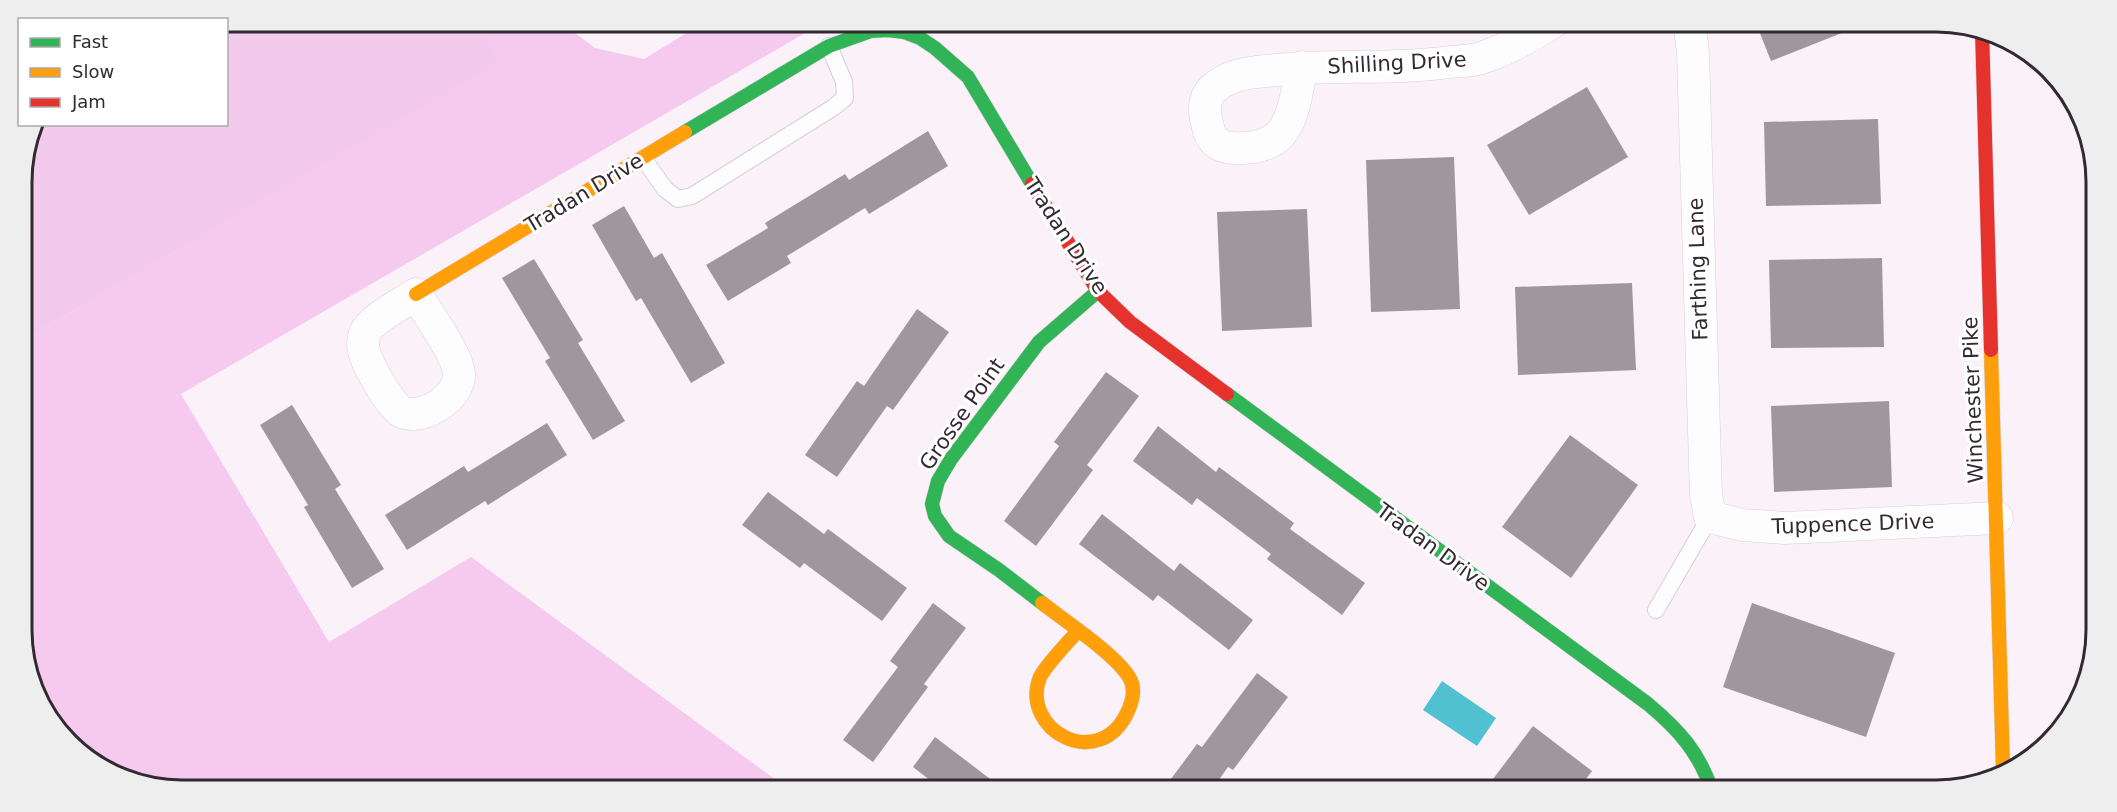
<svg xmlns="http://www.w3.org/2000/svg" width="2117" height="812" font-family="'DejaVu Sans',sans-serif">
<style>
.green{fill:#f3c9ec}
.forest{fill:#f6c9ef}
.water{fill:#51c0d0}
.building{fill:#a0979e}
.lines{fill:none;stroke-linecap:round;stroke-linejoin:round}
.lane-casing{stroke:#d8cfd6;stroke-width:18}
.street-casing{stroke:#d8cfd6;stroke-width:33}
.fast-casing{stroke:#d8cfd6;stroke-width:15}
.slow-casing{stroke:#d8cfd6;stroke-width:15}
.jam-casing{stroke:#d8cfd6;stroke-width:15}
.lane{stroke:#fefdfe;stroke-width:16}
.street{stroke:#fefdfe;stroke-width:32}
.fast{stroke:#30b455;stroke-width:14}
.slow{stroke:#ff9f0a;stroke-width:14}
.jam{stroke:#e5322d;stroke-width:14}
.labels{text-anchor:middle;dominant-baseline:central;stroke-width:6;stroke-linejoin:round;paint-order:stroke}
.street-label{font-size:21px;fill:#332932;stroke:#fff}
.rim{fill:none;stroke:#332932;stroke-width:3}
</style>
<rect width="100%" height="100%" fill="#fbf2f9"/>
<polygon class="green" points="227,21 475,21 498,63 22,341 21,170 34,125 226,124"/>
<polygon class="forest" points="475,21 559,21 595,48 644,59 706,21 826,21 181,394 329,642 471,557 791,791 181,791 129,782 61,736 24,662 22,341 497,63"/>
<polygon class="water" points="1442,681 1496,718 1477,746 1423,710"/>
<g class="building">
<polygon points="1755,21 1872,21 1771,61"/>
<polygon points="1587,87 1628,157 1529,215 1487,145"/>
<polygon points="1878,119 1881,204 1766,206 1764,122"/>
<polygon points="928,131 948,166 869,214 865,208 787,256 791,263 728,301 706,265 768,228 765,223 845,174 849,180"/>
<polygon points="1454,157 1460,309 1371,312 1366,160"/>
<polygon points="624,206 654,258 662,253 725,363 691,383 641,298 636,301 592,225"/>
<polygon points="1307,209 1312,327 1222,331 1217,212"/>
<polygon points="1882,258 1884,347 1771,348 1769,260"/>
<polygon points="534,259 583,340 578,343 625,421 593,440 545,361 550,358 502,278"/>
<polygon points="1632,283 1636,370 1518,375 1515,287"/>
<polygon points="917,309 949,332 893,410 887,406 837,477 805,455 857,381 864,386"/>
<polygon points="1106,372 1139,396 1087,465 1093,470 1036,546 1004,521 1059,446 1054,442"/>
<polygon points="1889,401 1892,487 1774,492 1771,406"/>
<polygon points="292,405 341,485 335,489 384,569 352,588 304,507 308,505 260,425"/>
<polygon points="547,423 567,455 488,505 485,501 407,550 385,515 464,466 468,472"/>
<polygon points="1158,426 1216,472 1219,467 1294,523 1290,529 1365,583 1342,615 1267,559 1271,554 1197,498 1192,505 1133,461"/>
<polygon points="1570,435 1638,485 1571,578 1502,527"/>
<polygon points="768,492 824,534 828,529 907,588 882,621 804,563 800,568 742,525"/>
<polygon points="1102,514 1174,571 1180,563 1253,620 1229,650 1158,595 1153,601 1079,544"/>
<polygon points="933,603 966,628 924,684 928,687 873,762 843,740 898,667 890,661"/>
<polygon points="1752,603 1895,653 1866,737 1723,687"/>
<polygon points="1257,673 1288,697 1233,770 1228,767 1211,791 1162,791 1197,744 1202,747"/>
<polygon points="1533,726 1592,771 1577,791 1492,791 1487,787"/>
<polygon points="935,737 1006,791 944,791 913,767"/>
</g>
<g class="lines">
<g class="lane-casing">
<g id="lane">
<polyline points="643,158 665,189 678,199 692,196 834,107 845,98 844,82 829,46"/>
<polyline points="1656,610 1710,517"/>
</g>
</g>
<g class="street-casing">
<g id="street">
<polyline points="1689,21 1693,53 1705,464 1706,495 1710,517 1742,525 1785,528 1997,518"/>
<path d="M1302,67C1292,114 1292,151 1233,148C1221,147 1213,143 1209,131C1205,118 1201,100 1213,89C1229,73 1256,72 1277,70C1335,64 1393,70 1450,62C1460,61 1472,61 1481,58C1504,51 1534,34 1554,21"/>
<path d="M416,294C426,311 459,357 459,374C460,397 424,421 402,412C390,406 364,360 363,346C363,343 364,336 365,333C371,319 403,303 416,294Z"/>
</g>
</g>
<g class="fast-casing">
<g id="fast">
<polyline points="685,132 829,46 871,31 888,30 904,32 920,38 935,48 968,77 1032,184"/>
<path d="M1227,394L1648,704C1679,730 1699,752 1712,791"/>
<polyline points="1042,603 999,570 949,536 935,516 932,504 938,481 951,459 1039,342 1098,291"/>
</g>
</g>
<g class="slow-casing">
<g id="slow">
<polyline points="416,294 685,132"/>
<polyline points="1991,350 2003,769"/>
<path d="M1042,603C1065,621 1115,654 1129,677C1136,688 1133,700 1128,711C1100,774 1019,730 1040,677C1046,665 1068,642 1078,631"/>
</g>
</g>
<g class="jam-casing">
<g id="jam">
<polyline points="1982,29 1991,350"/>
<polyline points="1032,184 1098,291 1130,322 1227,394"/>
</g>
</g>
<use href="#lane" class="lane"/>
<use href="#street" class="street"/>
<use href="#fast" class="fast"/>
<use href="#slow" class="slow"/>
<use href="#jam" class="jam"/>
</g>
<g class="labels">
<g class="street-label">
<text transform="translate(1397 63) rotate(-3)">Shilling Drive</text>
<text transform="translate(584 193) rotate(-31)">Tradan Drive</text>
<text transform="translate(1066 236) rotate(57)">Tradan Drive</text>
<text transform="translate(1698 269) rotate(-92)">Farthing Lane</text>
<text transform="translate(1973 400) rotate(-92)">Winchester Pike</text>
<text transform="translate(962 414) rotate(-55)">Grosse Point</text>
<text transform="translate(1853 524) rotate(-2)">Tuppence Drive</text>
<text transform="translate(1433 547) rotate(36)">Tradan Drive</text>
</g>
</g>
<path d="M0 0H2117V812H0ZM182 32H1936A150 150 0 0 1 2086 182V630A150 150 0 0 1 1936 780H182A150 150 0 0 1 32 630V182A150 150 0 0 1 182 32Z" fill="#efeeef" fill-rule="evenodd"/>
<path class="rim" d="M182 32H1936A150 150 0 0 1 2086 182V630A150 150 0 0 1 1936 780H182A150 150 0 0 1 32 630V182A150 150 0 0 1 182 32Z"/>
<rect x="18" y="18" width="210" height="108" fill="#ffffff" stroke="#ada9ad" stroke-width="1.5"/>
<rect x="30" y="38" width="30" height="9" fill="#30b455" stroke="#ada9ad" stroke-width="1.5"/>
<text x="72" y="48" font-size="18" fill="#332932">Fast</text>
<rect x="30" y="68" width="30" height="9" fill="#ff9f0a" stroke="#ada9ad" stroke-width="1.5"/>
<text x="72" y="78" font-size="18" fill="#332932">Slow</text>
<rect x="30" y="98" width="30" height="9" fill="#e5322d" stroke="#ada9ad" stroke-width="1.5"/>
<text x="72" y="108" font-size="18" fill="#332932">Jam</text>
</svg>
